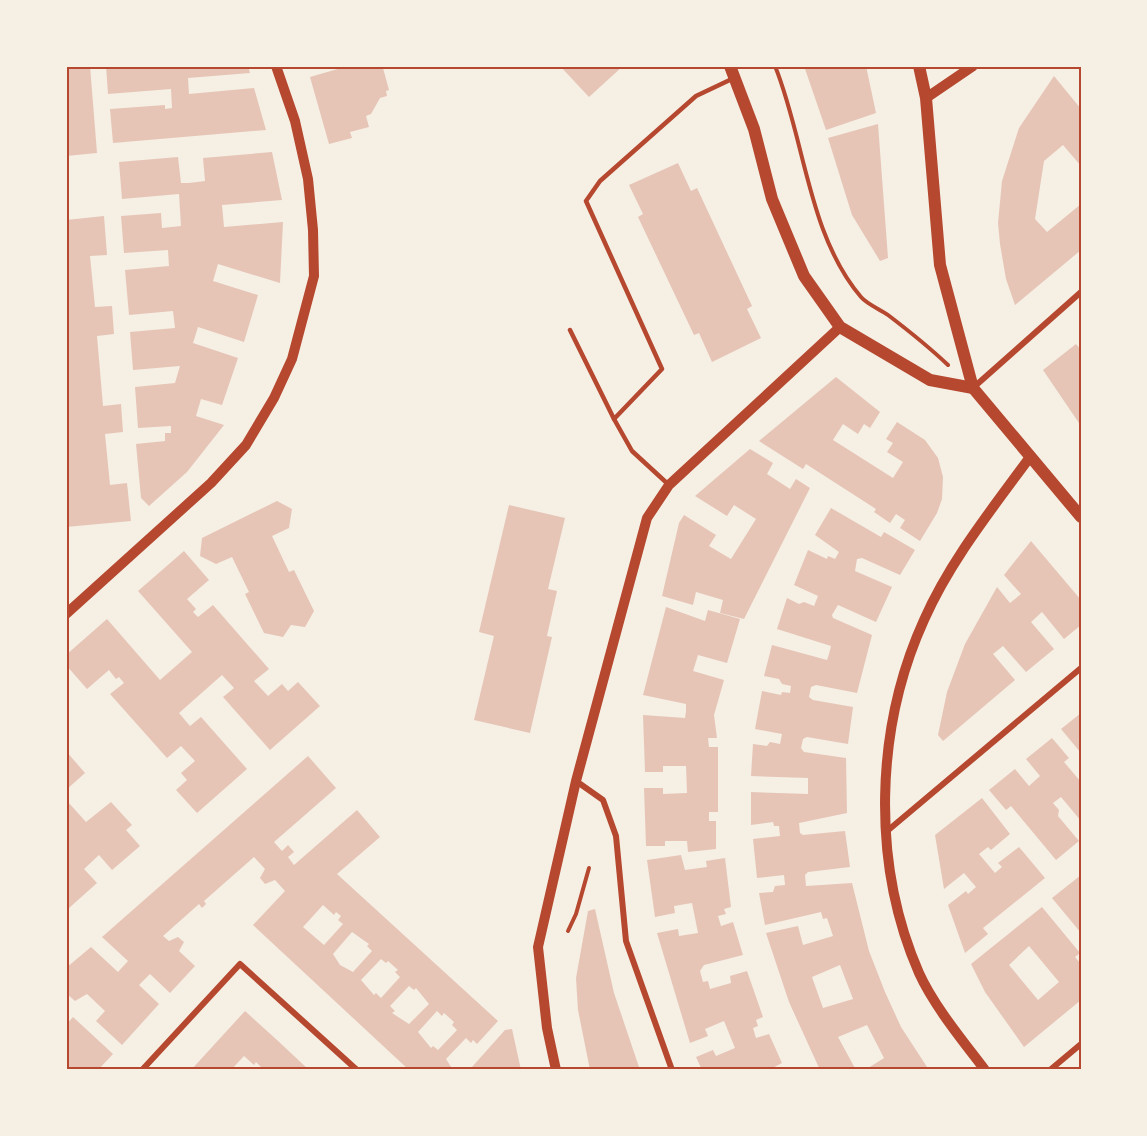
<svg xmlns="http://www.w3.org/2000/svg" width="1147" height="1136" font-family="'Archivo Narrow',sans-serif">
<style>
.building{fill:#e6c5b7;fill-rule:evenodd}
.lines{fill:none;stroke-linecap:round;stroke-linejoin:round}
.path{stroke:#b5482f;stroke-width:4}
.service{stroke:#b5482f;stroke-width:4.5}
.minor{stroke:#b5482f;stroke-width:6}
.tertiary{stroke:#b5482f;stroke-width:10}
.secondary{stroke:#b5482f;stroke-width:12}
.neatline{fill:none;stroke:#b5482f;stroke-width:2}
</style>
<rect width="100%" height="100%" fill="#f6efe4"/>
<g class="building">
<polygon points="66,66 90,66 97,153 66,156"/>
<polygon points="106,66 248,66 250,73 188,78 189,94 254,88 266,130 113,143 110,109 165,105 165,109 172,108 171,89 108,94"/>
<polygon points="348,66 389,66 383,68 389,90 386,91 387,96 380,98 371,114 366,116 369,127 350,132 352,138 329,144 310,77"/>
<polygon points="560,66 623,66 589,97"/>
<polygon points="804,66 866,66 876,113 826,130"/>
<polygon points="1054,76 1081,109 1081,166 1063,145 1044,161 1035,219 1047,232 1081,204 1081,250 1015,305 1006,279 1000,244 998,223 1002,181 1019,128"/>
<polygon points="878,124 888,258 880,261 852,215 828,138"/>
<polygon points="272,152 282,200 222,205 224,227 283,222 280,283 218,264 213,281 258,295 244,342 198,327 193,343 238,358 222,405 201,399 196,416 224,425 187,472 149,506 141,498 136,444 165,441 165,433 171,433 171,426 138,428 135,387 175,383 180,366 133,370 130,332 175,328 173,311 129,315 125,270 169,266 168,250 124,253 121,216 161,213 162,228 181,226 179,194 122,199 119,162 178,157 181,183 189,183 205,181 203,158"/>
<polygon points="678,163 691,191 697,188 752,306 747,309 761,338 712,362 699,333 694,335 638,217 643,214 629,185"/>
<polygon points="104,216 107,255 90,256 95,307 112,306 114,334 97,336 103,406 121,404 123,432 105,434 110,485 127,483 131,521 66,527 66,220"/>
<polygon points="1076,344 1081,350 1081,426 1043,370"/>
<polygon points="836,377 880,412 870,428 864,424 858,434 843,424 833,440 893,478 903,462 887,452 893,443 886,439 897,422 925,440 938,458 943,477 942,499 937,513 920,541 900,528 905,520 896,514 890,523 874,512 876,509 806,464 803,469 759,441"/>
<polygon points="750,449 773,463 767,474 790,489 796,479 810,488 744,619 720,613 723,600 696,592 693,605 662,596 679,523 684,515 716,535 709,546 731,559 756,519 734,505 727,516 695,496"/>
<polygon points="277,501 292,509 289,528 272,536 289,572 294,570 314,611 305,627 291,625 283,637 264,633 245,594 249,592 232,557 216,564 200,556 202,538"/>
<polygon points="509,505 565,518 548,589 557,591 547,636 552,637 530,733 474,720 494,636 479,632"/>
<path d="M831,508L881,537L884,532L915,550L900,575L862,558L857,559L855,571L892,587L876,622L838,605L832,615L833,618L872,635L857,693L816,685L811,687L809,697L813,700L853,707L848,744L807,737L803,739L801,748L804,752L846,758L847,813L799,823L800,833L803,835L845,831L850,867L808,872L805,875L806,886L852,883L869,951L885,992L901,1027L929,1070H865L884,1058L867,1025L838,1037L856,1070H820L789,1002L766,933L798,926L803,945L833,936L827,918L823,919L821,912L765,925L759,893L773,892L775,886L785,885L784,875L757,878L753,839L780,836L779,826H774L773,822L751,825V792L808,794V778L751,776L753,744L767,746L770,742L780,744L782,734L755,729L762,691L781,695L782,692L790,693L791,686L782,684L779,679L764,676L772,645L827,660L829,654L831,646L777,629L787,598L799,604L804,602L814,606L818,596L794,585L808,550L827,559L828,556L835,559L839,552L815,535ZM840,965L853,999L823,1008L812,977Z"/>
<polygon points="1031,541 1081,600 1081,625 1064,639 1042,612 1031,622 1054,649 1026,672 1003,646 993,654 1015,680 943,741 938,735 947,692 965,644 997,587 1010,603 1021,594 1004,575"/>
<polygon points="184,551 209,580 187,599 196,609 193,612 198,617 213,605 269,669 254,681 268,696 282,684 288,691 298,682 320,706 270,750 223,697 234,688 222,675 179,713 190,726 201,717 247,769 197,813 176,790 187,780 181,773 195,761 181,746 167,758 110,694 124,683 119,677 116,679 109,670 87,689 66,665 66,655 107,619 160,680 192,652 138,591"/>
<polygon points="666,607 705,621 708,610 740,619 727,663 698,655 693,671 724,680 714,715 717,738 708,738 709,747 718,747 718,812 709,812 709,821 716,821 716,849 688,852 687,841 665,841 665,846 646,846 644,788 663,788 663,794 687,793 686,766 663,766 663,772 645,772 643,715 685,718 686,711 686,704 643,695"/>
<polygon points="1081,713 1081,753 1061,729"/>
<polygon points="1052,738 1069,758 1064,762 1081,782 1081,821 1061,797 1053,803 1059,810 1058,816 1079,841 1056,860 1011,806 1006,810 989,790 1015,769 1029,786 1040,776 1026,759"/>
<polygon points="66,751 85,773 66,790"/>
<path d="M308,756L336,788L274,842L282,851L288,845L294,852L288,857L294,865L357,810L380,837L337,874L498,1021L477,1044L473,1040L471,1043L466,1038L446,1059L453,1070H409L253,925L285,891L275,880L265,884L260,878L265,869L254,857L204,901L206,904L202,908L199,904L163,936L169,941L178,937L184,942L179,951L195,966L170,993L150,974L139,985L159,1004L122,1045L96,1021L105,1011L87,994L75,1001L66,993V968L91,947L118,972L128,961L102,937ZM323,905L334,915L336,912L341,916L338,920L343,924L324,945L303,927ZM352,932L369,944L367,946L372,951L353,972L340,965L333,954ZM381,959L386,963L388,961L398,970L395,972L400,977L381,998L376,993L374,995L361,980ZM409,986L414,990L416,988L429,1004L409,1024L392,1013L395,1011L390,1006ZM437,1011L442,1016L444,1013L454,1022L452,1025L457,1030L438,1050L433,1046L431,1048L418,1032Z"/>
<polygon points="982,798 1010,834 991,850 988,847 979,854 995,873 1002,867 998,863 1019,847 1045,878 983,928 988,934 965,953 948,905 966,891 968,894 976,887 964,873 944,889 935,835"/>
<polygon points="67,801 86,822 111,802 132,825 126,830 140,846 112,870 99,855 84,869 97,883 69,908 66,905"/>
<polygon points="681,855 685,870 707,867 706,861 725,858 731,907 724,909 726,914 718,916 721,926 733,922 743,955 704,965 700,971 703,982 708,981 710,989 731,983 730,976 747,971 763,1017 756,1020 758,1026 753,1028 756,1038 769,1034 782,1063 769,1070 702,1070 696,1057 713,1050 716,1056 735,1048 724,1021 705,1029 708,1036 690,1043 657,933 678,929 679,936 698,933 692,903 674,906 675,913 655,917 647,860"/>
<polygon points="1081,875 1081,933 1052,898"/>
<path d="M1042,907L1080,953L1075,957L1081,964V1000L1024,1047L985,992L971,964ZM1029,946L1059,982L1038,1000L1009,965Z"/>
<polygon points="595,909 614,993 640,1070 590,1070 578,1010 576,978 588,911"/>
<polygon points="245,1011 277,1040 309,1070 259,1070 261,1067 256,1062 254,1065 244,1056 231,1070 191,1070"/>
<polygon points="73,1017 113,1054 98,1070 66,1070 66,1025"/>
<polygon points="512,1029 521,1070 475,1070 472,1067 505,1030"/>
</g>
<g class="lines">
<g class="path">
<path d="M775,66C805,140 808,235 861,297C868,305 880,309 888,315C909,331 929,347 948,365"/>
<polyline points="568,931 576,914 589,868"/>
</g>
<g class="service">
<polyline points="570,330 614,419 662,369 586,201 600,181 696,96 734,78"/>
<polyline points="614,419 632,451 669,485"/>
</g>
<g class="minor">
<polyline points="974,387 1081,292"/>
<polyline points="576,781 603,800 616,836 626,941 672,1070"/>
<polyline points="886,832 1081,668"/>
<polyline points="142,1070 240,964 357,1070"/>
<polyline points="1050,1070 1081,1044"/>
</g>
<g class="tertiary">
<polyline points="926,98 973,66"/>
<polyline points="66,614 211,483 246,445 274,398 292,359 314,276 313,230 308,179 295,121 276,66"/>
<polyline points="556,1070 547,1028 538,947 576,781 647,518 669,485 840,327"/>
<path d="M985,1070C963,1041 934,1006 919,973C871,863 875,728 924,620C950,561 992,509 1030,457"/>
</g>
<g class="secondary">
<polyline points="730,66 754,129 772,199 804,276 840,327 930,380 973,388"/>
<polyline points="919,66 926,98 940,265 973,388 1081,517"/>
</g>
</g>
<rect width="1147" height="1136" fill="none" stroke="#f6efe4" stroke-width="135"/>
<rect x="68" y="68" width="1012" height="1000" class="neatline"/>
</svg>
